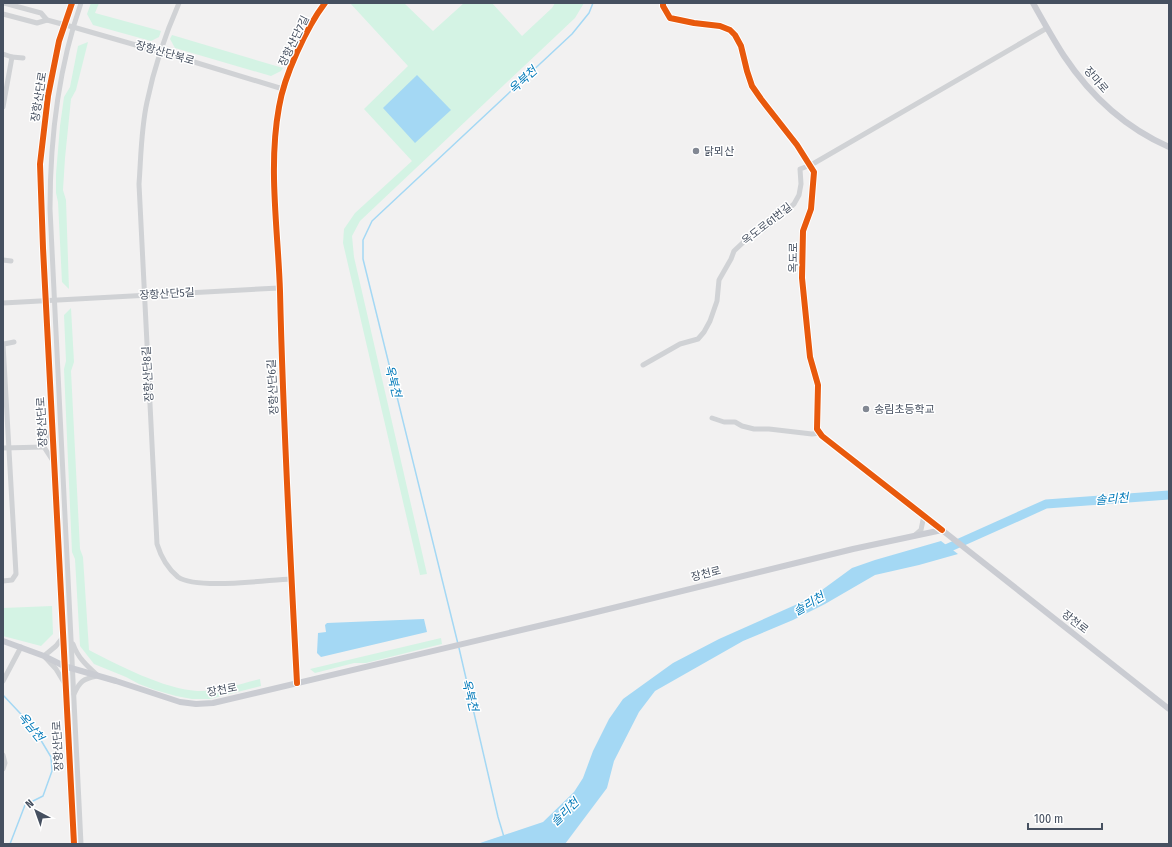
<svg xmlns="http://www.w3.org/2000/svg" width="1172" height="847" font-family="'Fira Sans Condensed','Noto Sans KR',sans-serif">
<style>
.green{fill:#d4f3e4}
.water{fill:#a4d8f4}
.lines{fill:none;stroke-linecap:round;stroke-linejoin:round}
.stream{stroke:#a4d8f4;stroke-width:1.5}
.river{stroke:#a4d8f4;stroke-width:9}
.minor{stroke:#d0d2d5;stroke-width:5}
.major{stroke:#caccd2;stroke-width:6}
.cycleway-casing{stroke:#fff;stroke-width:8}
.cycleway{stroke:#e8590c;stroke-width:6}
.poi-dot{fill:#828893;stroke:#fff;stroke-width:1.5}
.labels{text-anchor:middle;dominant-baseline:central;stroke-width:3;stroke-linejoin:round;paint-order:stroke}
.street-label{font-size:11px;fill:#465060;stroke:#fff}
.poi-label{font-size:11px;fill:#465060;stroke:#fff;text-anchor:start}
.water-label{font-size:12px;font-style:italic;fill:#0079b9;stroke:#fff}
</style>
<rect width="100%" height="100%" fill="#f2f1f1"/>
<g class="green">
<polygon points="91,3 99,3 95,13 161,31 159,37 151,41 93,25 87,14"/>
<polygon points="350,3 404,3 433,31 464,3 492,3 522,36 552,8 555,3 584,3 575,18 360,221 352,236 354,257 427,574 420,575 343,243 344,229 355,213 412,161 364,109 408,66"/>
<polygon points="172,35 283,68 281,71 271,76 175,48 170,39"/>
<polygon points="88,42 76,90 71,99 65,158 63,190 66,200 69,289 62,282 58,202 56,193 56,174 60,126 64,97 70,87 78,46"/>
<path d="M71,308L74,362L71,371L80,549L83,557L89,650C118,665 164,689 197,691C217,692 240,684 260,679L261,686L210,699H192L176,696L155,690L139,684L126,677L94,664L80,646L75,559L72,552L64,369L66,361L64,315Z"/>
<polygon points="52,606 53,634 41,646 3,636 3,608"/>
<polygon points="441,638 442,644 366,663 354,663 315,673 310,669"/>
</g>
<g class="water">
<polygon points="417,75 451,110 415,143 383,108"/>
<polygon points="941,541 958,554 919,565 875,575 825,604 793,620 743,641 655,691 639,712 614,761 607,788 565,844 477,844 543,822 574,792 583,778 593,751 609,719 623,699 673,663 719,639 811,598 852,568 875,560"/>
<polygon points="424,619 427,632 321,657 317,653 318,633 326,632 325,625 327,623"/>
</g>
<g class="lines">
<g class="stream">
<polyline points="458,644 363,259 363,240 372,221 572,34 589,13 593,3"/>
<polyline points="459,648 498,817 504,837"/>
<polyline points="3,695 33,727 51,757 52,771 43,796 25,805 10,844"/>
</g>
<polyline class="river" points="939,552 1046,504 1169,495"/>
<g class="minor">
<polyline points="4,3 41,13 47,20"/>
<polyline points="72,3 59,41 48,96 40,164 43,248 74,844"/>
<path d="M179,3C165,35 154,68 147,102C141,129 141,157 139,184L157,544C161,557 167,568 178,577C197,590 266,580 291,579"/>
<polyline points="663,3 663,6 670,18 694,23 720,26 730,30 735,35 741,46 747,71 752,86 761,99 797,145 814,172 811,209 803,231 802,278 810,357 818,385 817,429 822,436 942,530"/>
<polyline points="3,14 37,23 47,20 73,27 181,58 283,89"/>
<polyline points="3,54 12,57 3,107"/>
<polyline points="12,57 23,58"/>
<polyline points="3,260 11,261"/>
<polyline points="3,303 279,288"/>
<polyline points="3,344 16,574 12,580 3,581"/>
<polyline points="4,344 14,342"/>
<polyline points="643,365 680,344 698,339 704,332 710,321 717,301 719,280 731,259 734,251 751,235 763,230 794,204 799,195 801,184 800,169 811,165 1047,28"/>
<polyline points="712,418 724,422 735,422 742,426 754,429 769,429 812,434 820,433"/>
<polyline points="44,447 51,432"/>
<polyline points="44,447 53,461"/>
<polyline points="3,448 44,447"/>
<polyline points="914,536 921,530 924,515"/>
<polyline points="63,637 56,646 44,656 56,669 65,684"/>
<path d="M73,644C78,658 87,666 97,675"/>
<polyline points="3,681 21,647"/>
<path d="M297,683C290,553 283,422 280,291C278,230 268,167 279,107C284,76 306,28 325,3"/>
<path d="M74,694C80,681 83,679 97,676"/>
<polyline points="3,755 5,763 3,769"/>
<path d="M81,844L50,209C50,139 58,69 81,3"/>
</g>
<g class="major">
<path d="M1033,3C1043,21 1053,39 1064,56C1090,95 1126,128 1169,147"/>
<polyline points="3,641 44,656 64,666 116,681 180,702 196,704 213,703 568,619 853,549 942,530 1169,709"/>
</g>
<g class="cycleway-casing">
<g id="cycleway">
<polyline points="72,3 59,41 48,96 40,164 43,248 74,844"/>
<polyline points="663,3 663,6 670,18 694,23 720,26 730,30 735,35 741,46 747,71 752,86 761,99 797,145 814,172 811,209 803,231 802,278 810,357 818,385 817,429 822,436 942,530"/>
<path d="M297,683C290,553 283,422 280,291C278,230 268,167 279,107C284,76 306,28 325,3"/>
</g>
</g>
<use href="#cycleway" class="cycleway"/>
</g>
<g class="poi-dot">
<circle cx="696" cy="151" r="4"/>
<circle cx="866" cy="409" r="4"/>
</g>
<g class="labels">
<g class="street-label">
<text transform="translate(294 41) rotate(-64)">장항산단7길</text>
<text transform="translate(165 53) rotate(16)">장항산단북로</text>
<text transform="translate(1096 80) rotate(49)">장마로</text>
<text transform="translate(39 97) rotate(-81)">장항산단로</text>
<text transform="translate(767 224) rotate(-38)">옥도로61번길</text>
<text transform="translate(793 258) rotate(-90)">옥도로</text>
<text transform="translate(167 294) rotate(-3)">장항산단5길</text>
<text transform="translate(148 374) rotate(-93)">장항산단8길</text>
<text transform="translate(273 387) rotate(-93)">장항산단6길</text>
<text transform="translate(42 422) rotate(-93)">장항산단로</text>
<text transform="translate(706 574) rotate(-14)">장천로</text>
<text transform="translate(1075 622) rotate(38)">장천로</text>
<text transform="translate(222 690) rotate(-11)">장천로</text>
<text transform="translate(58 746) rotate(-93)">장항산단로</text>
</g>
<g class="poi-label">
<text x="704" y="151">닭뫼산</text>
<text x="874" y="409">송림초등학교</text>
</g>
<g class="water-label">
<text transform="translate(523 80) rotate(-43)">옥북천</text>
<text transform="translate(393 381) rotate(76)">옥북천</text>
<text transform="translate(1112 499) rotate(-4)">솔리천</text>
<text transform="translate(809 604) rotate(-31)">솔리천</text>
<text transform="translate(470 695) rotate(76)">옥북천</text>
<text transform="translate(31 727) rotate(51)">옥남천</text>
<text transform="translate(565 812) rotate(-44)">솔리천</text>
</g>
</g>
<rect width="1172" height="847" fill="none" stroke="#465060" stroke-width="8"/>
<g transform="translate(36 811) rotate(319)" stroke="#ffffff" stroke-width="3" paint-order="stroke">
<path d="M0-3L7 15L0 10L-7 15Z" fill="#465060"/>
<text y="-6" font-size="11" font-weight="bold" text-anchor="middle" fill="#465060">N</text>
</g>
<path d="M1028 823v6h74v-6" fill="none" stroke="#465060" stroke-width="2"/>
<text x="1034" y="823" font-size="12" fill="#465060" stroke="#ffffff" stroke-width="3" paint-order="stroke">100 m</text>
</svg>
